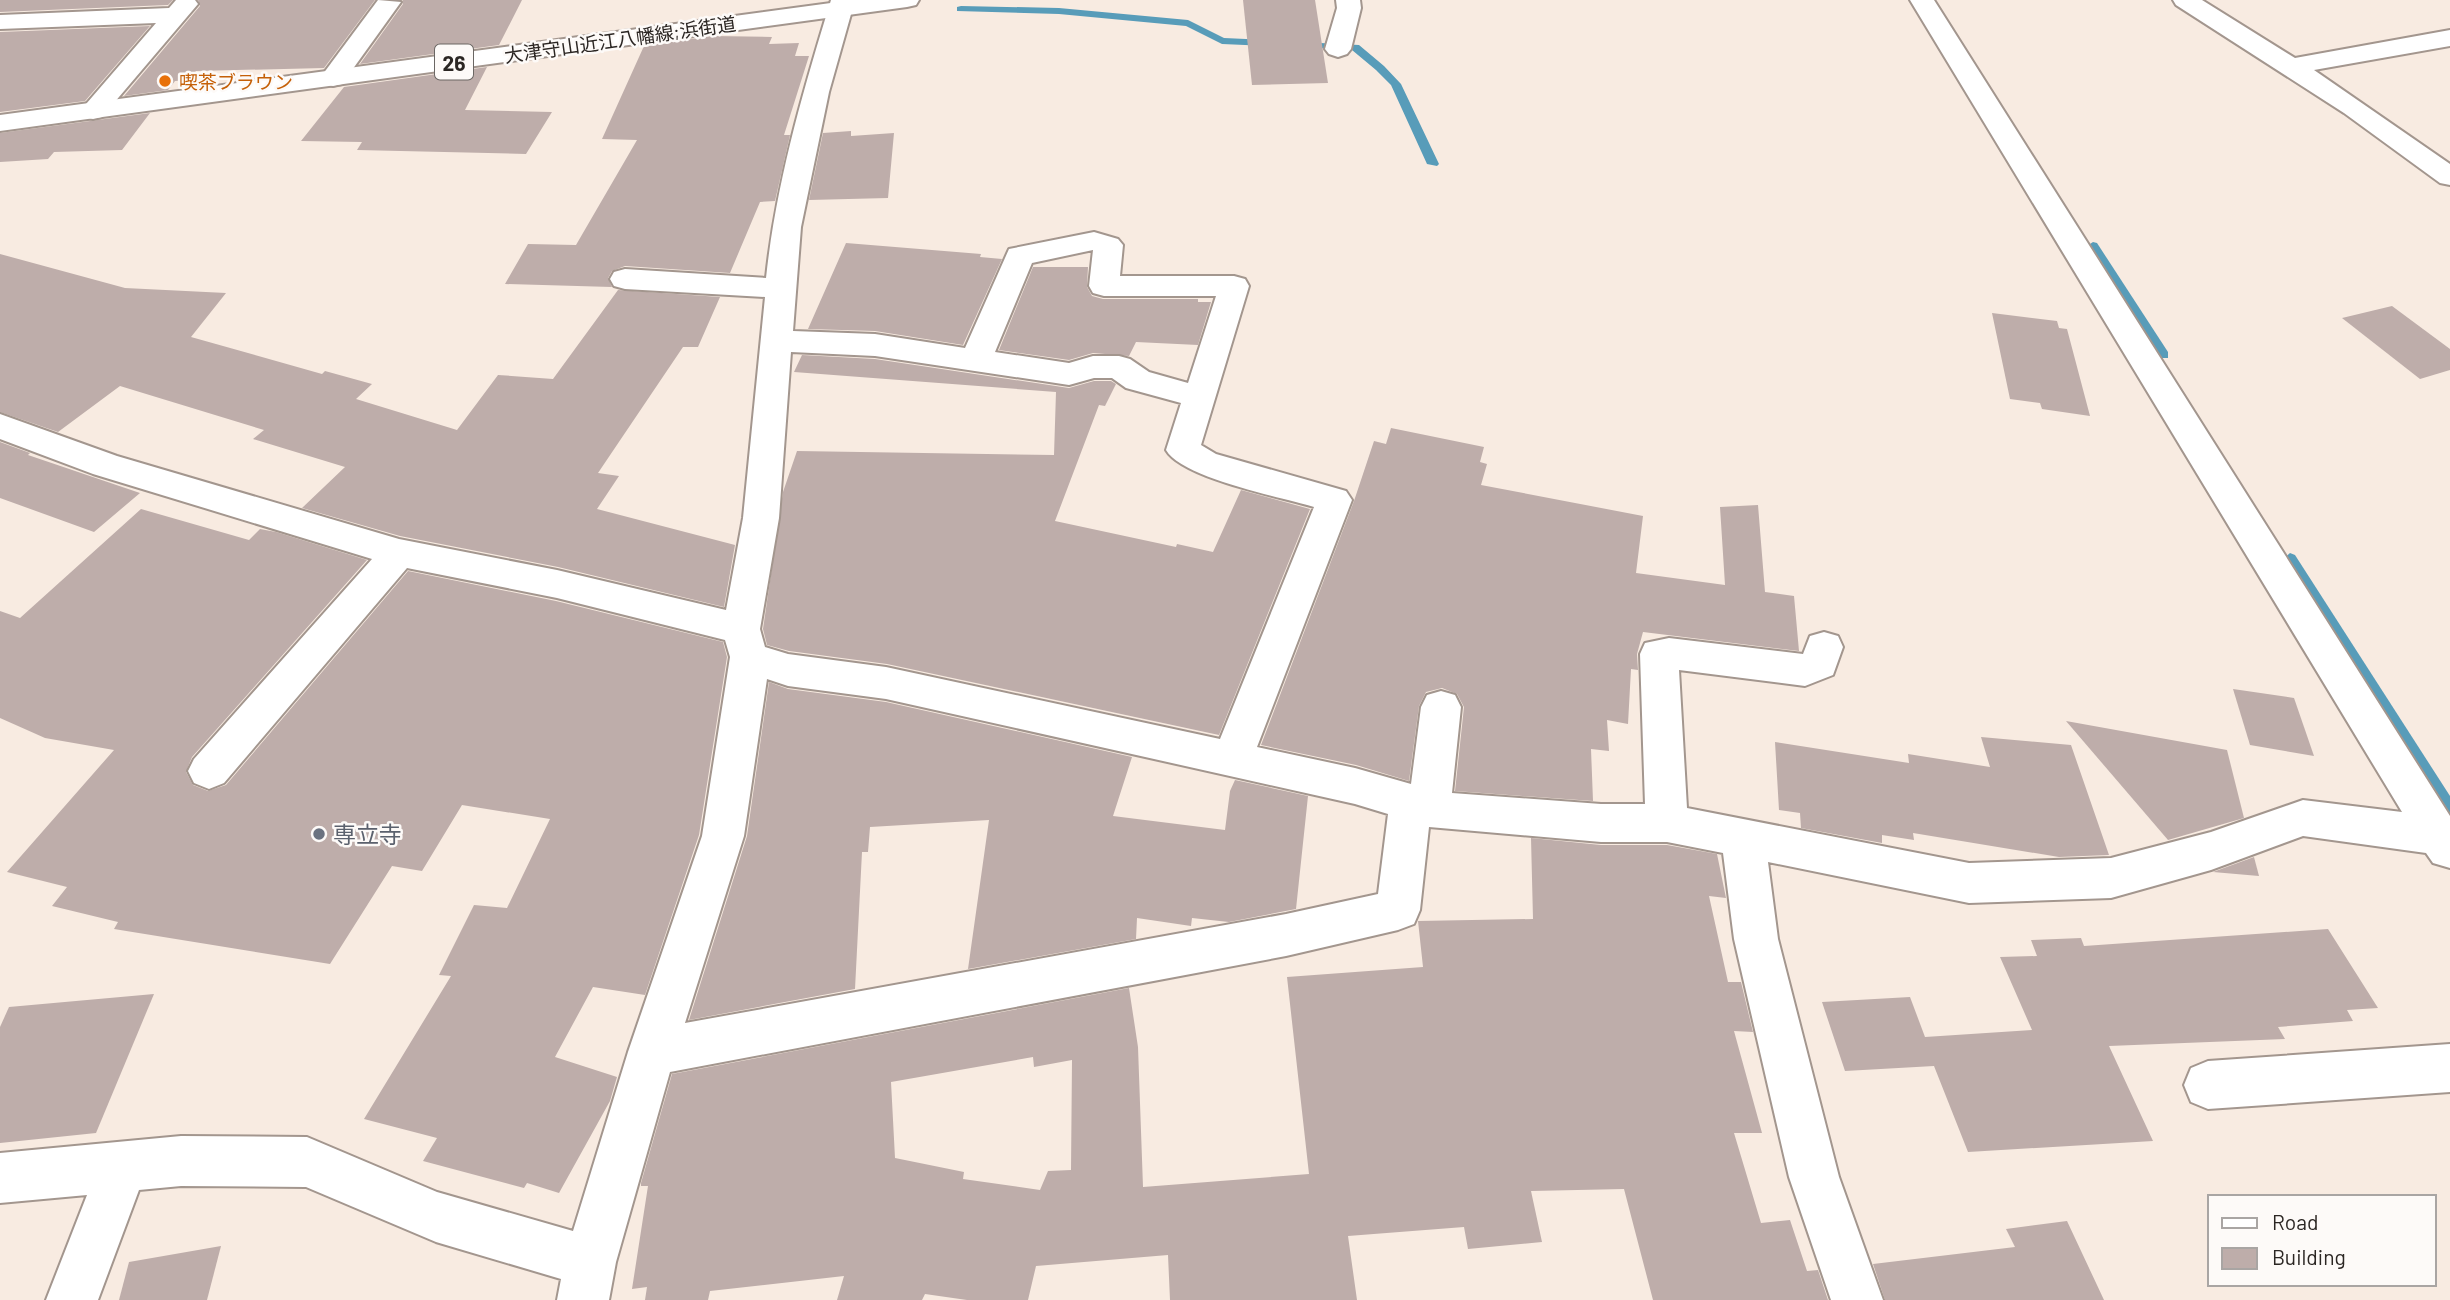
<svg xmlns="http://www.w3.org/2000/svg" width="2450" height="1300" font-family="Barlow,'Noto Sans JP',sans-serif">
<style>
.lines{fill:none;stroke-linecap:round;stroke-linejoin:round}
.stream{fill:#589cb9;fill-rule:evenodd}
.building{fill:#beadaa;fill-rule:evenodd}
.minor-casing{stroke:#a3968e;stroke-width:4}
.major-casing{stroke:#a3968e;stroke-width:4}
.minor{fill:#fff;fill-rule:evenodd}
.major{fill:#fff;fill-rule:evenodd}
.food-dot{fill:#e8710a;stroke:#fdfaf8;stroke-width:2.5}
.worship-dot{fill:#6b7280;stroke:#fdfaf8;stroke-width:2.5}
.labels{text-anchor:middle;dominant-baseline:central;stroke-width:5;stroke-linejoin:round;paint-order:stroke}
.far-street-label{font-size:19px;fill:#2b2623;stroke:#fdfaf8}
.far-food-label{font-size:19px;fill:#c56008;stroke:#fdfaf8;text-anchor:start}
.shield{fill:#fdfaf8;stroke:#6a6663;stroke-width:2}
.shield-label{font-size:21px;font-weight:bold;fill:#2b2623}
.worship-label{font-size:23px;fill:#5b616d;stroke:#fdfaf8;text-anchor:start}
</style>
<rect width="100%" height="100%" fill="#f8ebe1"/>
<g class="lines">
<g class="stream">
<polygon points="961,6 1059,8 1188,20 1224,38 1268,40 1273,43 1268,46 1222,44 1186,26 1059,14 957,11 957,7"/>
<polygon points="1301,42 1359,45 1384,66 1401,84 1439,164 1437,166 1427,164 1391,85 1376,70 1352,50 1297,47 1296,45"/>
<polygon points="2093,242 2097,243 2168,352 2168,358 2158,358 2087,246"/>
<polygon points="2290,553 2295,555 2450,796 2450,818 2444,816 2285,563 2283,559"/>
</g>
</g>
<g class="building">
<polygon points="0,0 173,0 168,5 0,12"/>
<polygon points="198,0 375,0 324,68 196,71 189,80 175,81 168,90 124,96 200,6"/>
<polygon points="403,0 522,0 499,45 360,64 403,4"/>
<polygon points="1243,0 1315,0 1328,83 1252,85"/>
<polygon points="150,26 85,101 0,112 0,32"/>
<polygon points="712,36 772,37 769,44 799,43 795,56 809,56 784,135 790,135 775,201 760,202 730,273 625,266 612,271 608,278 612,287 505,284 528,244 576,245 637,140 602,139 644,46"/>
<polygon points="487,67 465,110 552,112 526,154 357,150 362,142 301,141 344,87"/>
<polygon points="150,113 122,150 54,152 48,159 0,162 0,133"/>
<polygon points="851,131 851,136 894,133 888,198 809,200 823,133"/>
<polygon points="846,243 981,254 980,257 1002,259 963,345 875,331 808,329"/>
<polygon points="0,254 125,288 226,293 191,337 322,374 325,371 372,384 356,399 457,430 498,375 553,379 618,290 720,297 698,347 683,347 598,473 619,476 597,509 735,545 724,607 558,567 400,536 302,508 345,467 253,439 264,430 120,386 58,432 0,412"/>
<polygon points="1033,267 1088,267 1087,287 1092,296 1103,299 1198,299 1198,302 1211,302 1198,345 1136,342 1129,356 1093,353 1069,360 999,350"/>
<polygon points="2392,306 2450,349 2450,370 2420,379 2342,318"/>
<polygon points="1992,313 2057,321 2059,328 2067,329 2090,416 2042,409 2040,403 2010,399"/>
<polygon points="802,355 875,359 1069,388 1094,381 1111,381 1116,384 1105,406 1099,405 1055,521 1176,547 1177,544 1213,552 1241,490 1310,509 1219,735 887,664 789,651 767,645 763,629 783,492 797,451 1054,455 1056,392 794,372"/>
<polygon points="1391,428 1484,447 1480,462 1487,464 1481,485 1643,516 1636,573 1725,585 1720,507 1758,505 1765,592 1794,596 1799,651 1643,632 1637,654 1638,670 1631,669 1628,724 1607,720 1609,751 1591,749 1593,801 1455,791 1464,707 1457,694 1442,688 1426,692 1419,706 1409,781 1356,765 1261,745 1354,501 1374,441 1386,444"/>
<polygon points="0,442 30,453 28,455 140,493 94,532 0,498"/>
<polygon points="141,509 249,540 260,529 276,532 367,560 192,757 186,772 193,785 208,791 226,785 408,571 556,601 723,642 727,657 699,835 645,995 593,987 555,1057 617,1077 610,1101 559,1193 527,1183 524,1188 423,1161 437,1138 364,1119 451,976 439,975 474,905 507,908 550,819 462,805 422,871 392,866 330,964 114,929 118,922 52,906 67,887 7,872 114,750 45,738 0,718 0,611 20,618"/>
<polygon points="769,682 788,689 886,702 1132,757 1113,816 1225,830 1230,791 1235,780 1308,796 1296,909 1229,922 1192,918 1191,926 1137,918 1136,939 968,969 989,820 870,827 868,852 862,852 855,989 689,1020 747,836"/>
<polygon points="2233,689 2294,698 2314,756 2250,745"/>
<polygon points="2066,721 2227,750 2244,818 2168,840"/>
<polygon points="1981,737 2071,745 2109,855 2059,857 1913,833 1914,840 1882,835 1882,843 1801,828 1800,813 1779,810 1775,742 1909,763 1908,754 1990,767"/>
<path d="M1531,838L1601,845H1667L1717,854L1726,898L1709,896L1728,982H1741L1753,1032L1734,1031L1762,1133H1734L1761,1223L1790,1220L1807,1271L1818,1270L1828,1300H1653L1624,1189L1531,1191L1542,1242L1468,1249L1464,1227L1348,1236L1357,1300H1170L1168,1255L1036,1266L1028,1300H967L925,1294L922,1300H837L844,1276L710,1291L708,1300H645L647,1287L632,1289L648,1186H641V1183L672,1074L1129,988L1138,1047L1143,1187L1309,1174L1287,977L1423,967L1418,921L1533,919ZM1033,1057L1034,1067L1072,1060L1071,1170L1048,1171L1040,1190L963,1179L964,1172L895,1158L891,1082Z"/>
<polygon points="2254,857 2259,876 2213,872"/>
<polygon points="2328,929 2378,1008 2347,1010 2353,1021 2278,1027 2285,1039 2109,1046 2153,1141 1968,1152 1934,1066 1845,1071 1822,1002 1910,997 1925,1037 2032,1030 2000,957 2037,956 2031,940 2081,938 2084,946"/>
<polygon points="154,994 96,1133 0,1143 0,1027 9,1007"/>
<polygon points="2067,1221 2104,1300 1885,1300 1873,1264 2015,1247 2006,1229"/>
<polygon points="221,1246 207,1300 119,1300 129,1262"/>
</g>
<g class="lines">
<g class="minor-casing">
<g id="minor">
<polygon points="176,0 195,0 198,4 102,117 93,119 84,117 80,111 156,23 0,29 0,15 169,8"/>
<polygon points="378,0 401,2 342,84 333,86 324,84 320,78"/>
<path d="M831,0H855L829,92L801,227L793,331L875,334L965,348L1009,249L1094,232L1118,239L1123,245L1120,276H1234L1245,279L1249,286L1201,445L1216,454L1346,491L1352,500L1257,747L1355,768L1411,784L1421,707L1427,695L1441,691L1455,695L1461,707L1452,793L1601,804H1645L1640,654L1645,643L1669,638L1803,654L1810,636L1824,632L1838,636L1843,647L1833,675L1805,686L1679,670L1687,808L1969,863L2111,858L2211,832L2303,800L2402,812L1910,0H1934L2450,816V868L2433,863L2426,853L2303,836L2211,870L2111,898L1969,903L1768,862L1778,939L1839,1177L1883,1300H1831L1789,1177L1734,939L1723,853L1667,842H1601L1429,827L1420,910L1414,924L1398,930L1286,956L670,1072L616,1262L609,1300H557L561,1279L436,1242L306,1187L181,1186L139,1190L98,1300H46L87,1195L0,1203V1153L181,1136L307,1137L437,1192L573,1231L628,1052L702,836L730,657L725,640L557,598L407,568L224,783L209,789L194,783L188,771L194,759L372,559L93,474L0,439V414L117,456L399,539L557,570L726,610L743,518L765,297L625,289L614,286L610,279L614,272L625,269L766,278C776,183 803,91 831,0ZM1093,250L1089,286L1093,293L1104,296H1216L1188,383L1149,372L1130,359L1119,356H1093L1069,363L995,352L1032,263ZM791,352L875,356L1069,385L1094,378H1112L1126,388L1181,403L1166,450C1182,478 1280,497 1314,507L1220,739L886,667L788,654L765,647L760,629L779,518ZM767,679L788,686L886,699L1355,804L1388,814L1378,894L1286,914L685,1023L744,836Z"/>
<polygon points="1336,0 1360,0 1361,8 1351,49 1347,54 1338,57 1329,54 1325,49 1337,8"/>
<polygon points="2173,0 2202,0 2295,58 2450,30 2450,46 2314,70 2450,164 2450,185 2440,183 2344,113 2176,5"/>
<polygon points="2450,1044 2450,1092 2208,1109 2191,1102 2184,1085 2191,1068 2208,1061"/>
</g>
</g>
<g class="major-casing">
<polygon id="major" points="853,0 919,0 916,5 907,7 0,131 0,115"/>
</g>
<use href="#minor" class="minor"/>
<use href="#major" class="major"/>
</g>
<circle class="food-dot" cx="165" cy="81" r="7"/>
<circle class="worship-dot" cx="319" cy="834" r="7"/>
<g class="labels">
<g class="far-street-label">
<text transform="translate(620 39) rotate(-8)">大津守山近江八幡線;浜街道</text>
</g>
<g class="far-food-label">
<text x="179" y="81">喫茶ブラウン</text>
</g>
<rect class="shield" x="435" y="44.5" width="38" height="35" rx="5"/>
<g class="shield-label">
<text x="454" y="62">26</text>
</g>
<g class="worship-label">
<text x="333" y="834">専立寺</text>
</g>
</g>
<rect x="2208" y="1195" width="228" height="91" fill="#fdfaf8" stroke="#a9a5a3" stroke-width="2"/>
<rect x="2222" y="1218" width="35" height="10" fill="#ffffff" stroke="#a9a5a3" stroke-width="2"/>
<text x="2272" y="1230" font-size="21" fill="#2b2623">Road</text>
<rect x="2222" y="1248" width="35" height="21" fill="#beadaa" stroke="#a9a5a3" stroke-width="2"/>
<text x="2272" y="1265" font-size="21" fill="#2b2623">Building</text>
</svg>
